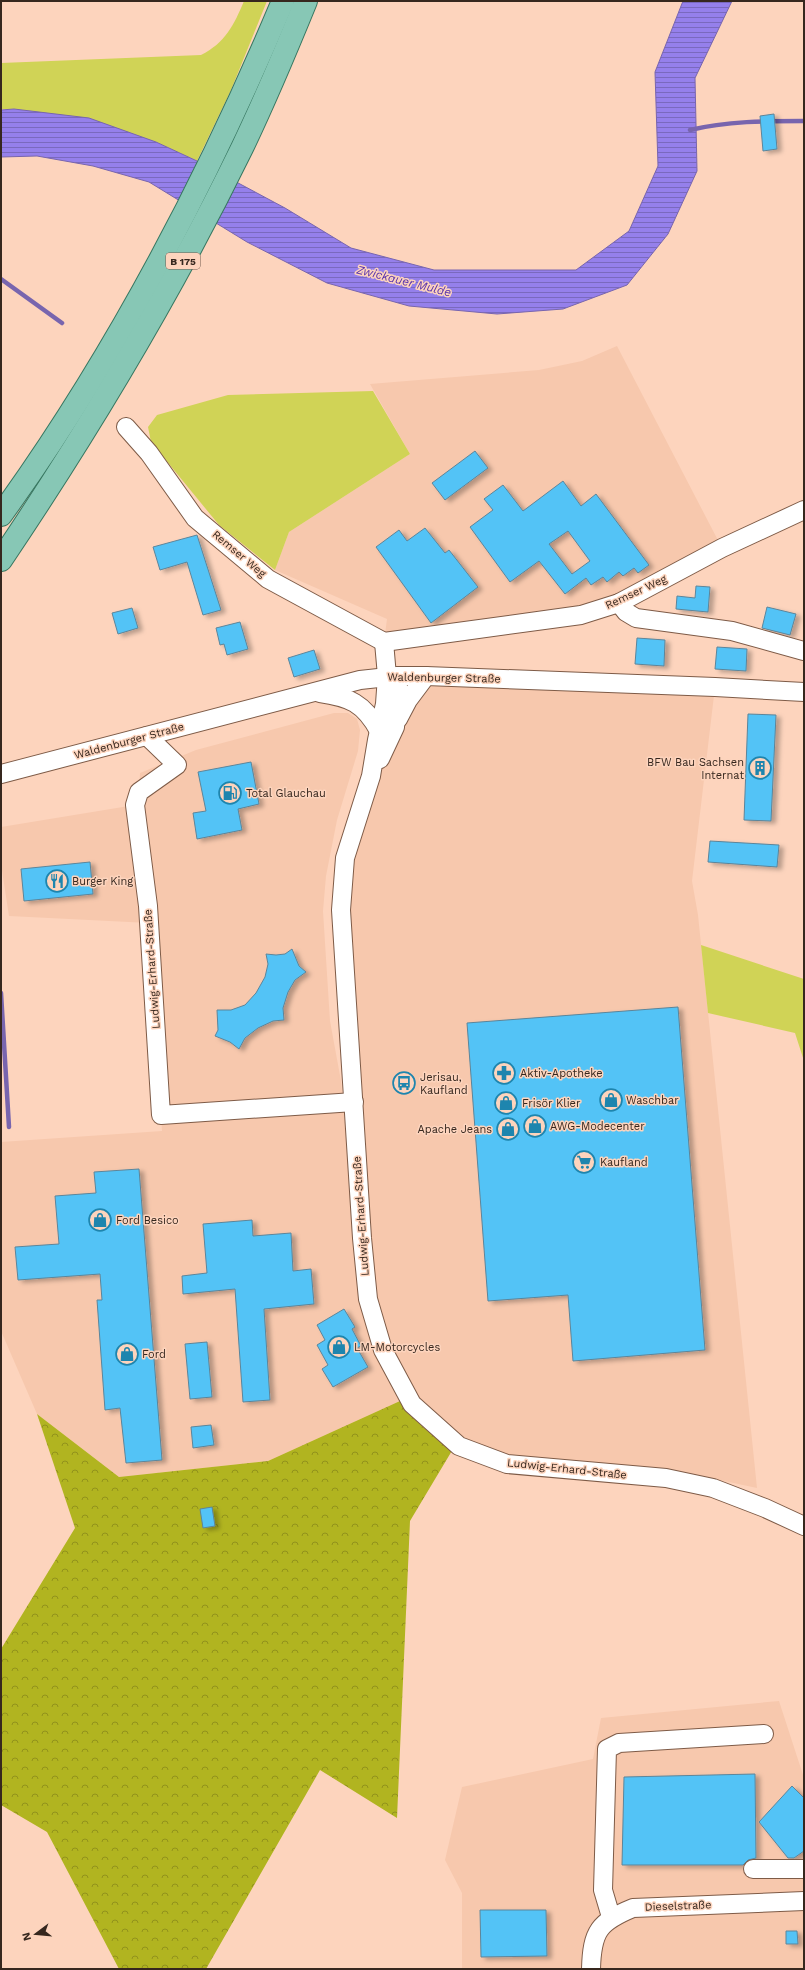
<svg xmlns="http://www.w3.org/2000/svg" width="805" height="1970" font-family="'Work Sans',sans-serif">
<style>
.built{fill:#f7c8ad}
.green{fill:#d0d356}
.forest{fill:url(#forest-crowns)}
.water{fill:url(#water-rules);stroke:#7865ae}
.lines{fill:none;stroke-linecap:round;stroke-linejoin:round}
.stream{stroke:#7865ae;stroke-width:4.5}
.building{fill:#53c3f6;stroke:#5c859a;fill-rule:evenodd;filter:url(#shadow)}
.minor-casing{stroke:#7e5b47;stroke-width:20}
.major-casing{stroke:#377660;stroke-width:24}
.minor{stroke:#fff;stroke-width:18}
.major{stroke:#87c7b5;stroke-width:22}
.labels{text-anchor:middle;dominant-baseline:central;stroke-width:3;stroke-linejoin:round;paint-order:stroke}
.shield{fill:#fdd4bd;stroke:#725b4e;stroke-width:1}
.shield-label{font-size:10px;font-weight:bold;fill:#36271e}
.street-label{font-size:11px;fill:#36271e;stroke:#fdd4bd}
.poi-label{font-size:11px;fill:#36271e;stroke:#fdd4bd;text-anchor:start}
.water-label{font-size:12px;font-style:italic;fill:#5630ac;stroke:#fdd4bd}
</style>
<defs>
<pattern id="forest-crowns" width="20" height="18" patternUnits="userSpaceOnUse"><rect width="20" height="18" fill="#b1b420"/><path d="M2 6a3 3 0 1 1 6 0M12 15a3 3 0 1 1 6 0" fill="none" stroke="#91921b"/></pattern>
<pattern id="water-rules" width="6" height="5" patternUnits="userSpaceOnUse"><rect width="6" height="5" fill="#9580eb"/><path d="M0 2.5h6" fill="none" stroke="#7a69be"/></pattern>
<filter id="shadow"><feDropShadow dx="4.5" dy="2.5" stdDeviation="2" flood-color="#0004"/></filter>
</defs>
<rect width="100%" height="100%" fill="#fdd4bd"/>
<g class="built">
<polygon points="617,346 722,548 619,603 384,642 387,619 275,570 289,532 410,454 370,384 539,370 582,361"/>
<polygon points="407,675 715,687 692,881 698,915 757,1488 663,1468 504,1456 459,1437 419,1400 388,1346 374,1297 342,884"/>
<polygon points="334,713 348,713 357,719 360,730 358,751 337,820 326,876 323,911 330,1021 341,1081 356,1238 375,1349 400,1401 268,1461 119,1477 37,1414 1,1331 1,1142 162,1131 149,923 9,916 1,864 1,827 135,805 139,792 140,773 196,750"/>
<polygon points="779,1701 804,1778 804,1969 462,1969 462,1893 445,1860 462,1787 593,1759 601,1718"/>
</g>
<g class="green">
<path d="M244,1H267L231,90L197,161L156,142L14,109H1V63L201,55C225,43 234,25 244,1Z"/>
<polygon points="373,391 410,454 289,532 275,570 219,525 151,442 148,427 157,415 228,395"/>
<polygon points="701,945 804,979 804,1061 795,1033 708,1013"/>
</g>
<polygon class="forest" points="400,1401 423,1427 453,1449 410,1521 397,1818 320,1770 206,1969 119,1969 47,1832 1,1805 1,1649 75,1528 37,1414 119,1477 268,1461"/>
<polygon class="water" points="683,1 732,1 695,78 697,171 668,234 627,285 563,309 497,314 409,306 327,283 247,242 149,182 93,166 37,156 1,157 1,110 14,109 89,118 156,142 197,161 285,208 351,248 434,270 576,270 629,231 658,166 655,72"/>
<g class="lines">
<g class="stream">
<path d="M690,130C727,121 766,121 804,121"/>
<polyline points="1,279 62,323"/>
<polyline points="1,993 9,1127"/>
</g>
</g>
<g class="building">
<polygon points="774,114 777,149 763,151 760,116"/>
<polygon points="475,451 488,468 445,500 432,483"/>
<path d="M563,481L581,506L596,494L649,565L638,573L634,568L623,576L619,572L607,582L603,577L591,585L586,578L565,594L539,561L510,582L470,527L493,510L484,499L503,485L523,511ZM568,531L590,561L572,574L549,544Z"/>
<polygon points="425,528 445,553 449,550 478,587 431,623 376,547 399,530 407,541"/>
<polygon points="197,535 221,610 203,615 187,562 160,570 153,547"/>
<polygon points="696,586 710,587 708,612 676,609 677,596 695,598"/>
<polygon points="767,607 796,614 790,635 762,628"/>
<polygon points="132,608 138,628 118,634 112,613"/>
<polygon points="240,622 248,649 227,655 224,644 220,645 216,628"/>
<polygon points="637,638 665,640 664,666 635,664"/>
<polygon points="717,647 747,649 746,671 715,669"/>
<polygon points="314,650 320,669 294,677 288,658"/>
<polygon points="748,714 776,715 771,821 744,820"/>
<polygon points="251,762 259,804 238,809 242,830 197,839 193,813 206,811 198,772"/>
<polygon points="710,841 779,845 777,867 708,862"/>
<polygon points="90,862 93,894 24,901 21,869"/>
<polygon points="292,949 299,966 306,972 295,980 288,992 283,1008 284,1020 273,1021 258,1028 245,1038 239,1049 230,1042 215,1036 218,1030 217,1010 231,1010 245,1005 256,993 265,977 268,964 266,954 276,955 285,954"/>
<polygon points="678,1007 705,1350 573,1361 568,1295 488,1301 467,1023"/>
<polygon points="139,1169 162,1460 126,1463 120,1408 105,1410 97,1300 102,1300 100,1274 18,1280 15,1247 59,1244 55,1196 96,1193 94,1172"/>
<polygon points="252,1220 253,1236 291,1233 293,1271 311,1269 314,1304 264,1309 270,1400 243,1402 235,1289 183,1294 182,1276 207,1273 203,1224"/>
<polygon points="344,1309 355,1327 352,1329 361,1346 357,1348 368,1367 333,1387 322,1369 328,1365 317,1345 325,1340 317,1325"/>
<polygon points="207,1342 212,1397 190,1399 185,1344"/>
<polygon points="211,1425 214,1445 193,1448 191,1427"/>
<polygon points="212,1507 215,1526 203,1528 200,1509"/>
<polygon points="755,1774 756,1858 748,1860 743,1865 622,1865 624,1777"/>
<polygon points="792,1786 804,1798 804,1851 794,1858 788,1858 759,1822"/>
<polygon points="480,1910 546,1910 547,1956 481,1957"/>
<polygon points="786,1931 797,1931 798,1944 786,1944"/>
</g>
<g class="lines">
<g class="minor-casing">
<g id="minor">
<polyline points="126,427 149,453 195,518 268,579 384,642 581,615 619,603 722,548 804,510"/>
<polyline points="619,603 626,612 636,618 732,631 804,651"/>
<polyline points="384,642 387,676 385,704 377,740 371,776 345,858 341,910 362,1238 368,1299 383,1350 412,1404 459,1446 507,1464 666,1478 713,1488 765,1508 804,1526"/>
<path d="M320,693C349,697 364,703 379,731"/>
<polyline points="398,719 408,700 426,676"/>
<polyline points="147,736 177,765 139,792 135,805 148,906 161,1115 354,1102"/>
<polyline points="380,759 395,727 398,686"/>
<polyline points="1,774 360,680 397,676 426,676 715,687 804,692"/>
<polyline points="753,1869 804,1869"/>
<polyline points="611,1917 603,1890 607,1749 619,1743 764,1734"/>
<path d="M591,1969C592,1931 599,1922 633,1908L804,1901"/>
</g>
</g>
<g class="major-casing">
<g id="major">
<path d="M1,515C116,356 207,182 283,1"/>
<path d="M1,560C90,428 172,291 242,148C265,100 286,50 306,1"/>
</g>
</g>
<use href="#minor" class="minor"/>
<use href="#major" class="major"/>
</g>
<defs>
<g id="building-ring" transform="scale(1.15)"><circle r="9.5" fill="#fdd4bd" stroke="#1e85ae" stroke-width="1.5"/><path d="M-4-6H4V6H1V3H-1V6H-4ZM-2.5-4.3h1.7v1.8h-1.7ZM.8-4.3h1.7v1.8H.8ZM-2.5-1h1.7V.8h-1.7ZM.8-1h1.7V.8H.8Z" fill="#1e85ae"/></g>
<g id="fuel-ring" transform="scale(1.15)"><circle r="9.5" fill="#fdd4bd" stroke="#1e85ae" stroke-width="1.5"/><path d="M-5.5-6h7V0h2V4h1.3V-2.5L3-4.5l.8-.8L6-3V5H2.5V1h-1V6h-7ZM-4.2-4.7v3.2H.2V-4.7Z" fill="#1e85ae"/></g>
<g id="restaurant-ring" transform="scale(1.15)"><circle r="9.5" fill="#fdd4bd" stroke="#1e85ae" stroke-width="1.5"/><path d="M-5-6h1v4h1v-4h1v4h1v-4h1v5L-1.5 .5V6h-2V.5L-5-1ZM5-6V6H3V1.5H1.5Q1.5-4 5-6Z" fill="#1e85ae"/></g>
<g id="pharmacy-ring" transform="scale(1.15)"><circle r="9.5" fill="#fdd4bd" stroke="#1e85ae" stroke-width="1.5"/><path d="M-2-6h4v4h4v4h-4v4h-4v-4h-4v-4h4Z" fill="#1e85ae"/></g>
<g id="bus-ring" transform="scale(1.15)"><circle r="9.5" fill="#fdd4bd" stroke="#1e85ae" stroke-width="1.5"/><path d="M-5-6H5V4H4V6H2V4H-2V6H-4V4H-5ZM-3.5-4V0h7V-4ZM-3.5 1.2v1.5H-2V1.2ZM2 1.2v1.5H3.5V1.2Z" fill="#1e85ae"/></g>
<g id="shop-ring" transform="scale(1.15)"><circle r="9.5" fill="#fdd4bd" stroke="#1e85ae" stroke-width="1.5"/><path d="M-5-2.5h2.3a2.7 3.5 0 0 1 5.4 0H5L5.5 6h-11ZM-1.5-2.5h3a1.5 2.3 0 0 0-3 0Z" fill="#1e85ae"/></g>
<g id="supermarket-ring" transform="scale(1.15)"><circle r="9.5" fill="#fdd4bd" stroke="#1e85ae" stroke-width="1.5"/><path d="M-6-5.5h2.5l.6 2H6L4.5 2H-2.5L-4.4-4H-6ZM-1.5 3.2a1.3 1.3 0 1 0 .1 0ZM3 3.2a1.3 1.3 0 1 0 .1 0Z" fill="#1e85ae"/></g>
</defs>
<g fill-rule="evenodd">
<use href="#building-ring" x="760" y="768"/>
<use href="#fuel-ring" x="230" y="793"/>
<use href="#restaurant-ring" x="57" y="881"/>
<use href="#pharmacy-ring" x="504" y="1073"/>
<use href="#bus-ring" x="404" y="1083"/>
<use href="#shop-ring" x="611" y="1100"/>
<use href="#shop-ring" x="506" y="1103"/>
<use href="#shop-ring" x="535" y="1126"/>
<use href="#shop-ring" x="508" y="1129"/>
<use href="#supermarket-ring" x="584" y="1162"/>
<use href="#shop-ring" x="100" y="1220"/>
<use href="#shop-ring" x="339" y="1347"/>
<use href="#shop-ring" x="127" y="1354"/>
</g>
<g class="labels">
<rect class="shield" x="166" y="253" width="34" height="16" rx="3"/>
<g class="shield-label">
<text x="183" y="261">B 175</text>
</g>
<g class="street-label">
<text transform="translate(239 554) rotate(40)">Remser Weg</text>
<text transform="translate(636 592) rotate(-25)">Remser Weg</text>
<text transform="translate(444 678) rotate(1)">Waldenburger Straße</text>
<text transform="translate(129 741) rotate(-15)">Waldenburger Straße</text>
<text transform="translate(152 969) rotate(-94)">Ludwig-Erhard-Straße</text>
<text transform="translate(361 1216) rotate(-94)">Ludwig-Erhard-Straße</text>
<text transform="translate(567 1469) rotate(6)">Ludwig-Erhard-Straße</text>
<text transform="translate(678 1906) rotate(-2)">Dieselstraße</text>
</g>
<g class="poi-label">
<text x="744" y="762" text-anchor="end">BFW Bau Sachsen<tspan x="744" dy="13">Internat</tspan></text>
<text x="246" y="793">Total Glauchau</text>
<text x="72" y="881">Burger King</text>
<text x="520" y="1073">Aktiv-Apotheke</text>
<text x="420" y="1077">Jerisau,<tspan x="420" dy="13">Kaufland</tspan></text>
<text x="626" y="1100">Waschbar</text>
<text x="522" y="1103">Frisör Klier</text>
<text x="550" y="1126">AWG-Modecenter</text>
<text x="492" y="1129" text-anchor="end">Apache Jeans</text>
<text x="600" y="1162">Kaufland</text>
<text x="116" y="1220">Ford Besico</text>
<text x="354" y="1347">LM-Motorcycles</text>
<text x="142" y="1354">Ford</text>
</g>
<g class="water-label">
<text transform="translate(404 281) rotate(14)">Zwickauer Mulde</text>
</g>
</g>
<rect width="805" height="1970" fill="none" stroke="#36271e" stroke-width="4"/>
<g transform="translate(36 1934) rotate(254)" stroke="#fdd4bd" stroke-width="3" paint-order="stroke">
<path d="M0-3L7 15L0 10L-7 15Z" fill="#36271e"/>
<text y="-6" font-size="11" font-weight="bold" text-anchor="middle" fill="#36271e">N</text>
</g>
</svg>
